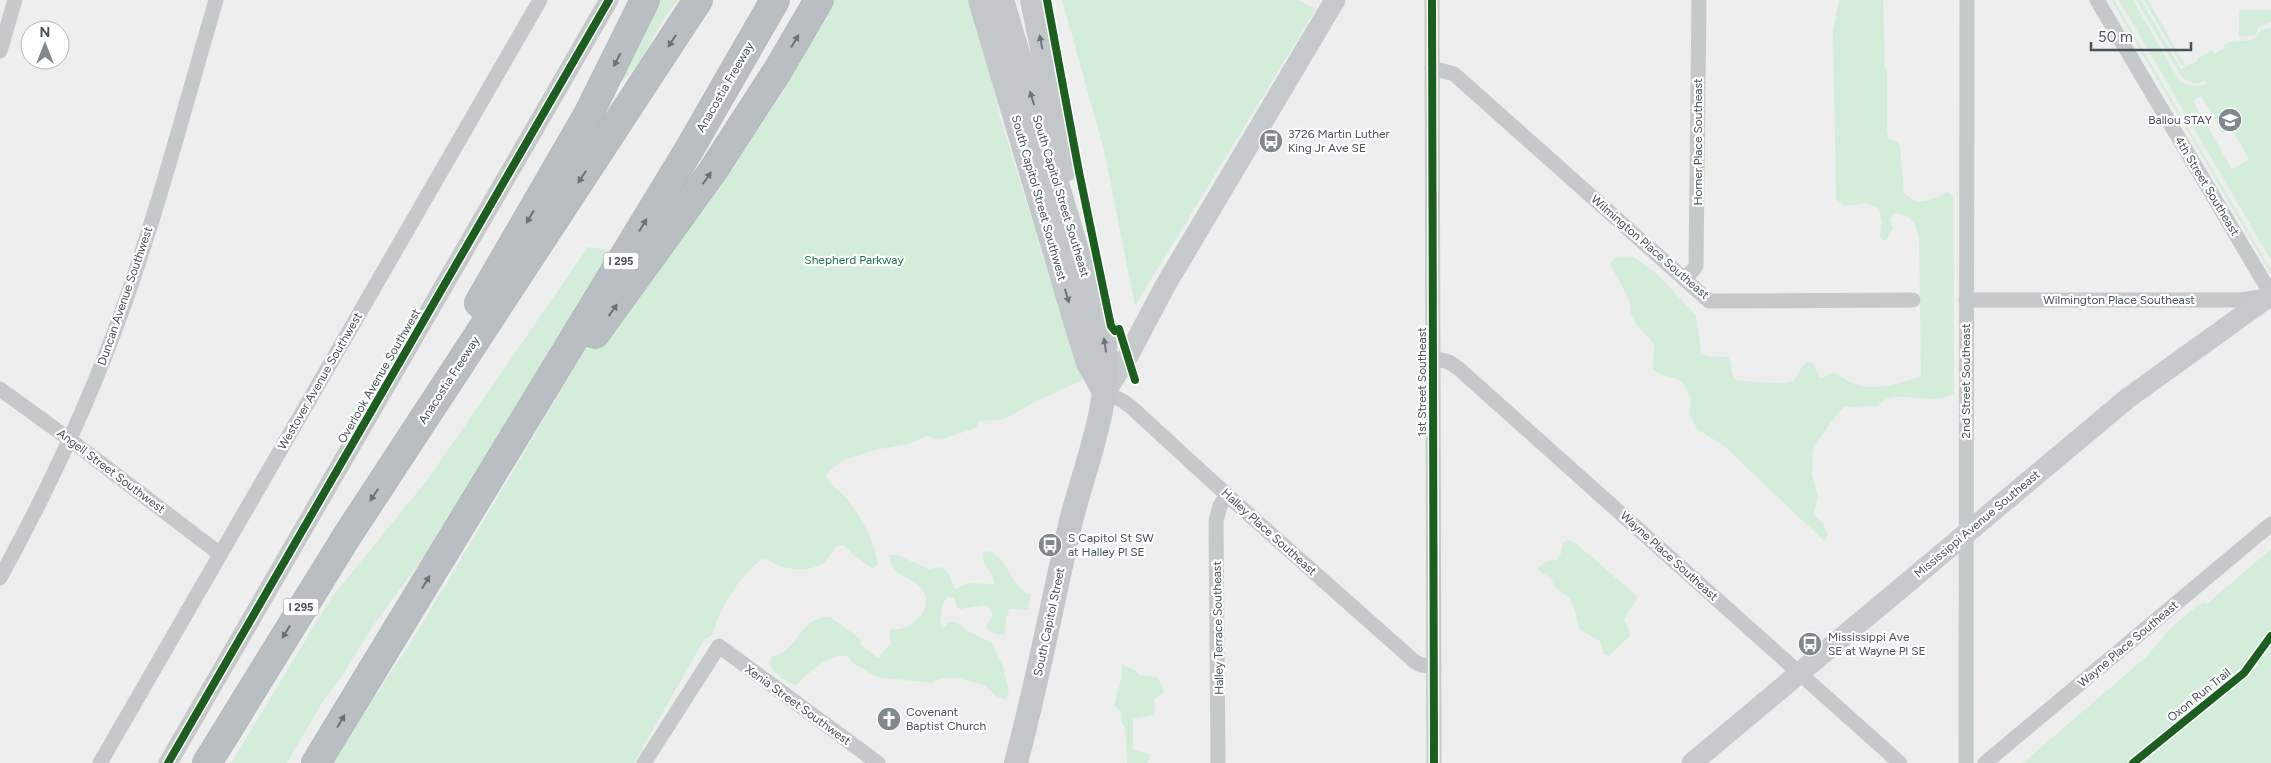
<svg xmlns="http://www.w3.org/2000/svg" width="2271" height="763" font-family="Figtree,sans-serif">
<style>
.green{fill:#d4eddb;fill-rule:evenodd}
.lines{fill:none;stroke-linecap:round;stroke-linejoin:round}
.motorway-casing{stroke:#b4b9bd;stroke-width:30}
.minor{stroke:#c6c9ca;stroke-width:15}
.tertiary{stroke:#c6c9ca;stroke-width:19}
.secondary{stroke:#c7cacd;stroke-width:21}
.primary{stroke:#c4c7c9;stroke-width:24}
.motorway{stroke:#b9bec2;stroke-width:28}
.cycleway-casing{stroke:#fff;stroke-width:11}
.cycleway{stroke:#1b5e20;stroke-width:8}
.oneway{fill:#697279}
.oneway2{fill:#6c757b}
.labels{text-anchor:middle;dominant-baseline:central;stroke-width:4.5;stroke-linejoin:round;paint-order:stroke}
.shield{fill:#fff;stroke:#7e868c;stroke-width:1}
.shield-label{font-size:11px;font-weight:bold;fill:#47525a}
.street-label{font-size:12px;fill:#47525a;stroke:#fff}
.poi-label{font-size:12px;fill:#47525a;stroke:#fff;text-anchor:start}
.park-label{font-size:12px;fill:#1b7742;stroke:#fff}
</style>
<rect width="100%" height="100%" fill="#efeeee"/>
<g class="green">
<polygon points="659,0 678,0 661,23 641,61 622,82 623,74"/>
<path d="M804,0H973L1001,121L1033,223L1042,256L1084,379L1031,404L1005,419L980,421L976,428L939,440L927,436L908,444L874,450L844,460L831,469L826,475C829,487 839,489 846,498C861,516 875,541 878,565L872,568L853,555L844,545L837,546C832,552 828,560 822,564C811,571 791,570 779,566C773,563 769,559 762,559C738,578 721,606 712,635L704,640L634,763H330L413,639L630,275L658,241Z"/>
<polygon points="1062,0 1298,0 1316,9 1135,306 1104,150"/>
<path d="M1839,0H1883L1885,69L1887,70V132L1889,139L1898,142L1900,146L1904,193C1918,208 1933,199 1947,192L1953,195L1954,393C1933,409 1893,385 1878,406L1845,407L1838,413L1817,442L1813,451L1812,475L1818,496L1814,514L1824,525L1828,536L1824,541L1724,446L1697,429L1689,413L1691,399L1685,385L1677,379L1662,375L1653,370L1654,344L1637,325L1631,314L1629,299L1610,264L1615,258L1632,256L1656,273L1696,315L1701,352L1707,356L1728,357C1734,365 1729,373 1736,380C1745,381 1788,386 1794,380C1800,373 1799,368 1808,361L1814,364L1820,378C1825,378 1826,374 1831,373C1839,372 1845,381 1852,383C1874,392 1900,384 1921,376L1919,240C1917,224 1911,214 1894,213L1890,219L1893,229L1885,241L1880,237L1882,222L1879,209L1867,203L1845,206L1836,199L1833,31Z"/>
<polygon points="2111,0 2114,0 2271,270 2269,271"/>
<path d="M2119,0H2133L2179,80C2188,86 2197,88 2207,84L2206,81L2197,84L2183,79L2136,0H2141L2181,69L2197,61V59L2212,50L2214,54L2224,48L2223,45C2237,37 2253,47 2261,30L2271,28V260ZM2201,96L2223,133L2232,129L2249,159L2232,169L2193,101Z"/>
<polygon points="2144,0 2148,0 2185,65 2182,66"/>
<polygon points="2239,10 2271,10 2271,22 2259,27 2255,35 2239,37"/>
<polygon points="588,247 611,250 432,546 372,627 344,673 322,703 287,763 231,763 331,598 428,479"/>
<polygon points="1567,540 1573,541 1638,597 1624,619 1631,635 1609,656 1604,654 1600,641 1579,629 1575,610 1569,598 1556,588 1550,578 1539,571 1538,568 1545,562 1557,560 1561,553 1563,543"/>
<polygon points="2271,549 2271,763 2023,763 2147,656 2171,628 2198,605 2205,602 2207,604"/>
<path d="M987,551C1010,556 1010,589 1031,594L1028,610L1010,609L1006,618L1005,633L1004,635L995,634L987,629V624L993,615L989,607L985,605L960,609L957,607L954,598L949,597L943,602L940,625L942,628L945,627L949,622L958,623L967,631L991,642L1002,663L1008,687L1009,692L1006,700L996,696L984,685L957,678H941L932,683L877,677L854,664L847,656C827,653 810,673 796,685C786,683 774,673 769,664L771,657C774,656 780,655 782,653C800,641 804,616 830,617L855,635L860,639L861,645L878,658L891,643L889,631L893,629C900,630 908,627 914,622C926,613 932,596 918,585C907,576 889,574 890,555H897L929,569L942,567L949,574L955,589L970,583L994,584C996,572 979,566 983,552Z"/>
<polygon points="1122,665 1135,670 1139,675 1157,677 1163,688 1163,693 1154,699 1155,715 1133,719 1133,749 1149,754 1150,758 1147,763 1127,763 1125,727 1122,724 1121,711 1114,706 1122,676"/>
</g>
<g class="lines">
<g class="motorway-casing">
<g id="motorway">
<polyline points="479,303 589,113 645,0"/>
<polyline points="595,334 712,172 778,70 819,0"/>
<polyline points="207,763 347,536 698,0"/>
<polyline points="316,763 690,148 775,0"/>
</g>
</g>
<g class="minor">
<polyline points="1432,0 1434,763"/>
<polyline points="2097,0 2271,294"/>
<polyline points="0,51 15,0"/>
<polyline points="1432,68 1454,74 1709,301 1913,300"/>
<polyline points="1685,280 1696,266 1699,0"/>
<polyline points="1966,300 2241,300 2267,296"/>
<polyline points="1433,358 1449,362 1458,368 1900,763"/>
<polyline points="0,389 69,439 220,554"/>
<polyline points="1105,393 1123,401 1131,407 1227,495 1414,661 1421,665 1434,667"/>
<path d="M0,578C47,492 89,403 122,311C158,210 186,103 216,0"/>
<polyline points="100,763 540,0"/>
<polyline points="644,763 719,646 878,763"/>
<polyline points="1218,763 1216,521 1220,506 1227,495"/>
<polyline points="1966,763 1967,0"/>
<polyline points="1985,763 2271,524"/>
</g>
<polyline class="tertiary" points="168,763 609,0"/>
<g class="secondary">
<polyline points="1105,393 1128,356 1165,286 1335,0"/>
<polyline points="1692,763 2128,398 2271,295"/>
</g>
<g class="primary">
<polyline points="980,0 1078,331 1088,363 1105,393"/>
<path d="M1002,0L1105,343C1111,408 1085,464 1070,525C1052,605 1037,684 1016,763"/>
<polyline points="1032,0 1067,169"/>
</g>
<use href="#motorway" class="motorway"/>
<g class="cycleway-casing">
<g id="cycleway">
<polyline points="1047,0 1079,172 1111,326 1115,331 1119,329 1135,380"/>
<polyline points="1432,0 1434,763"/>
<polyline points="168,763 609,0"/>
<polyline points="2133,763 2244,673 2271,636"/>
</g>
</g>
<use href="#cycleway" class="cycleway"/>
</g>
<defs><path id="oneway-solid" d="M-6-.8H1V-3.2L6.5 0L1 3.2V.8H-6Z" transform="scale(1.25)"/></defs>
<g class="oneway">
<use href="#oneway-solid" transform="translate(672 41) rotate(123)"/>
<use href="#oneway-solid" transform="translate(795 41) rotate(-59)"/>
<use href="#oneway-solid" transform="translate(617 60) rotate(117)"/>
<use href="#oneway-solid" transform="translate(582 177) rotate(123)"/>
<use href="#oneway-solid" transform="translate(707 178) rotate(-55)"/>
<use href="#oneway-solid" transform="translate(530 217) rotate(120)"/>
<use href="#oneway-solid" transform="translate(643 225) rotate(-59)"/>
<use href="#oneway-solid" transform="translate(613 310) rotate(-54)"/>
<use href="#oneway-solid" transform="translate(374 495) rotate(124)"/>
<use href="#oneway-solid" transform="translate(426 582) rotate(-59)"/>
<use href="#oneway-solid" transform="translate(286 632) rotate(122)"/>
<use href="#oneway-solid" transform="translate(341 721) rotate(-59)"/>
</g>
<g class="oneway2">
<use href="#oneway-solid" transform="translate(1041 42) rotate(-102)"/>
<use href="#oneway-solid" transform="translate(1032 98) rotate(-107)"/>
<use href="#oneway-solid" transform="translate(1067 296) rotate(73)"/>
<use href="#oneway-solid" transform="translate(1105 345) rotate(-99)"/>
</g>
<defs>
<g id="school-disc" transform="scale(1.25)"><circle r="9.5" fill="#82898e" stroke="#fff"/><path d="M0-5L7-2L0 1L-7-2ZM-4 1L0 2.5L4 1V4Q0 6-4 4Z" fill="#fff"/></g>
<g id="bus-disc" transform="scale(1.25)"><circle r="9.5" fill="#82898e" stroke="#fff"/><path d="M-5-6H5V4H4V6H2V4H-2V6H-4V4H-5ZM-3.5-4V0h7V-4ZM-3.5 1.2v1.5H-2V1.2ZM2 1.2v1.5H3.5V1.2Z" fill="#fff"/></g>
<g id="church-disc" transform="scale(1.25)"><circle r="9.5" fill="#82898e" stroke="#fff"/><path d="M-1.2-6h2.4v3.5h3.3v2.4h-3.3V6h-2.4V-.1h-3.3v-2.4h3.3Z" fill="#fff"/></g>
</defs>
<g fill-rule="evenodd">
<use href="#school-disc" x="2230" y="120"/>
<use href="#bus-disc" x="1271" y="141"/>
<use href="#bus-disc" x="1050" y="545"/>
<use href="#bus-disc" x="1810" y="644"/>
<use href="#church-disc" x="889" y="719"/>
</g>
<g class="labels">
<g class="shield">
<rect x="603.5" y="252.5" width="35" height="17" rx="4"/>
<rect x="283.5" y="598.5" width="35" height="17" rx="4"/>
</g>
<g class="shield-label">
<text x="621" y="261">I 295</text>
<text x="301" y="607">I 295</text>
</g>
<g class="street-label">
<text transform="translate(725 87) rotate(-60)">Anacostia Freeway</text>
<text transform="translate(1698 142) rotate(-90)">Horner Place Southeast</text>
<text transform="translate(2207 186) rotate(59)">4th Street Southeast</text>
<text transform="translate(1061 196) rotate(73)">South Capitol Street Southeast</text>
<text transform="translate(1039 198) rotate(74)">South Capitol Street Southwest</text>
<text transform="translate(1650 247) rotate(41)">Wilmington Place Southeast</text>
<text transform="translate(125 296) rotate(-71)">Duncan Avenue Southwest</text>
<text x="2119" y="300">Wilmington Place Southeast</text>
<text transform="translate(379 376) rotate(-60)">Overlook Avenue Southwest</text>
<text transform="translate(449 380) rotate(-57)">Anacostia Freeway</text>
<text transform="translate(320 381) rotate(-60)">Westover Avenue Southwest</text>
<text transform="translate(1966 381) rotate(-90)">2nd Street Southeast</text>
<text transform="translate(1422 382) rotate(-90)">1st Street Southeast</text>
<text transform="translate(111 471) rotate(37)">Angell Street Southwest</text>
<text transform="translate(1977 524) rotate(-40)">Mississippi Avenue Southeast</text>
<text transform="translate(1269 532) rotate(42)">Halley Place Southeast</text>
<text transform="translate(1669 556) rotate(42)">Wayne Place Southeast</text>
<text transform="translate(1049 622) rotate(-78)">South Capitol Street</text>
<text transform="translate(1218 628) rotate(-91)">Halley Terrace Southeast</text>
<text transform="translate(2128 644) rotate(-40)">Wayne Place Southeast</text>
<text transform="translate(2199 695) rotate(-39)">Oxon Run Trail</text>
<text transform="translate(798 705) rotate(36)">Xenia Street Southwest</text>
</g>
<g class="poi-label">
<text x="2212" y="120" text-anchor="end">Ballou STAY</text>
<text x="1288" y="134">3726 Martin Luther<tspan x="1288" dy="14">King Jr Ave SE</tspan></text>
<text x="1068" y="538">S Capitol St SW<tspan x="1068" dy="14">at Halley Pl SE</tspan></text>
<text x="1828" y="637">Mississippi Ave<tspan x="1828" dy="14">SE at Wayne Pl SE</tspan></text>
<text x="906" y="712">Covenant<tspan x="906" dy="14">Baptist Church</tspan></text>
</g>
<g class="park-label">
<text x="854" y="260">Shepherd Parkway</text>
</g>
</g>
<g transform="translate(45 45)"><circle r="24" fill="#ffffff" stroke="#b5babd"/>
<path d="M0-4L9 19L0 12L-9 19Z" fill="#82898e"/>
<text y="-8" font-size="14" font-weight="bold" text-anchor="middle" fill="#47525a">N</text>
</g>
<path d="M2091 42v8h100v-8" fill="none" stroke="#47525a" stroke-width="2.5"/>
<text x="2098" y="42" font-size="15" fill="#47525a" stroke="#ffffff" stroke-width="4" paint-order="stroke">50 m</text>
</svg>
